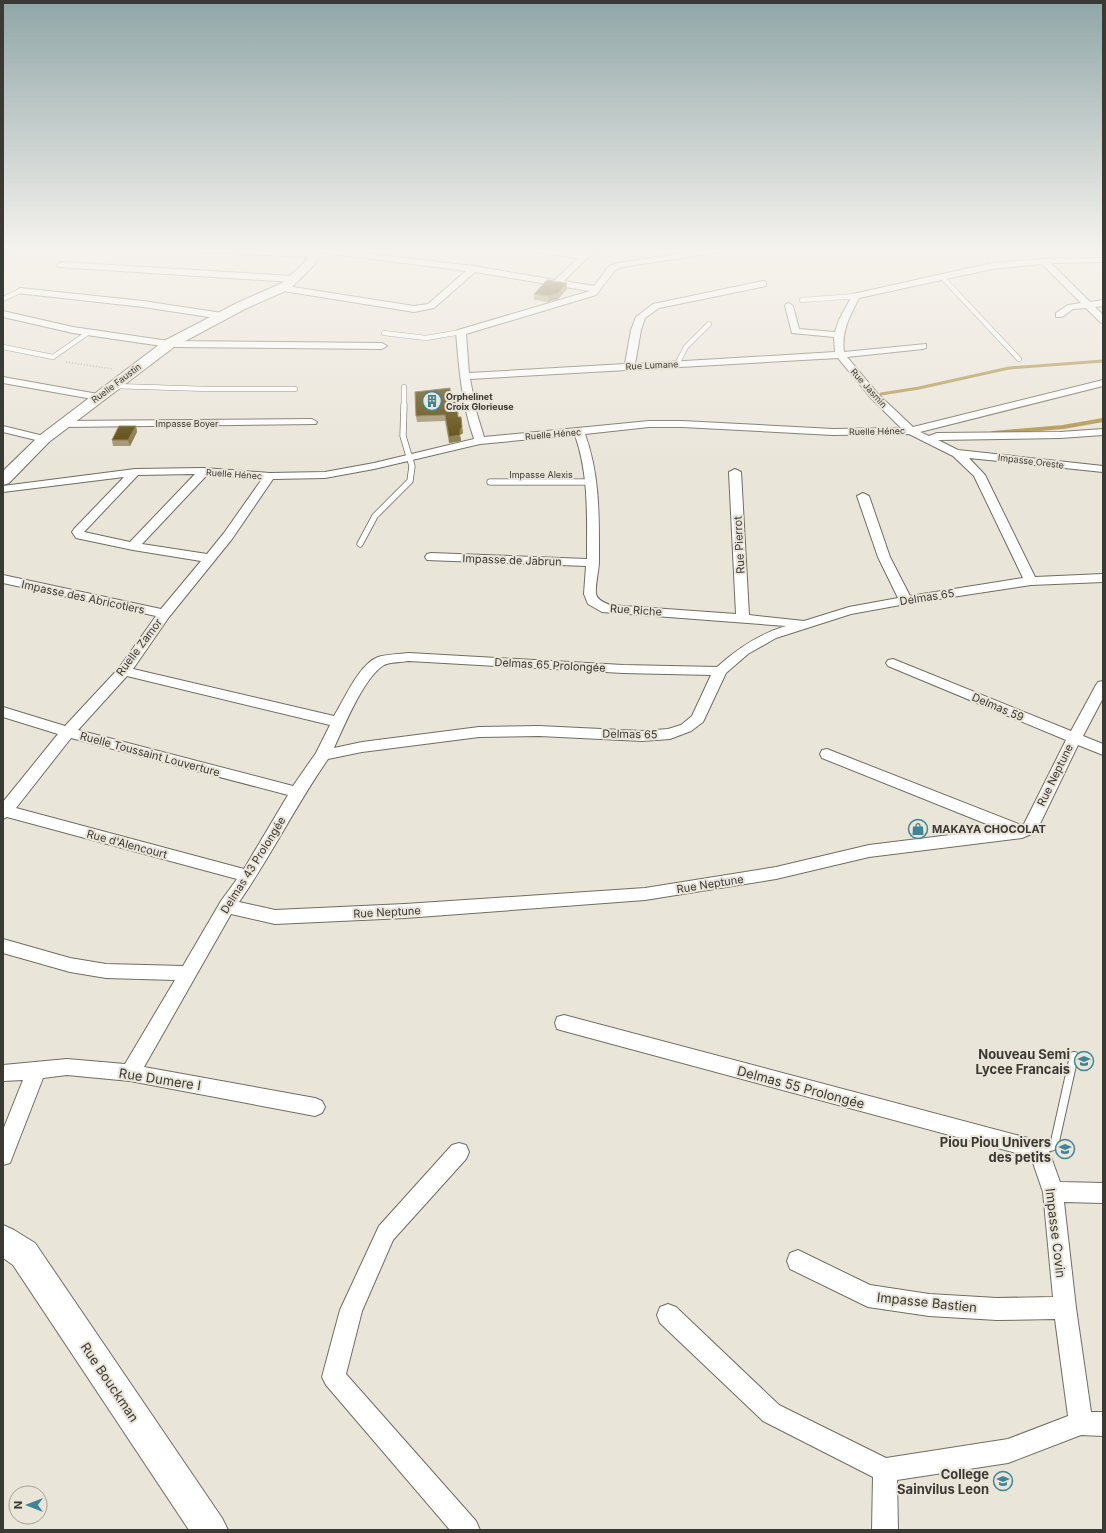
<svg xmlns="http://www.w3.org/2000/svg" width="1106" height="1533" font-family="Inter,sans-serif">
<style>
.lines{fill:none;stroke-linecap:round;stroke-linejoin:round}
.stream-far1{stroke:#ac9146;stroke-width:3}
.stream{stroke:#ac9146;stroke-width:4}
.lane-far2-casing{stroke:#716d62;stroke-width:5.5}
.lane-far1-casing{stroke:#716d62;stroke-width:7}
.lane-casing{stroke:#716d62;stroke-width:10}
.street-casing{stroke:#716d62;stroke-width:2}
.secondary-casing{stroke:#716d62;stroke-width:2}
.path{stroke:#a39f96;stroke-width:1.5;stroke-dasharray:1 2;stroke-linecap:butt}
.lane-far2{stroke:#fff;stroke-width:4.5}
.lane-far1{stroke:#fff;stroke-width:5.5}
.lane{stroke:#fff;stroke-width:8}
.street{fill:#fff;fill-rule:evenodd}
.secondary{fill:#fff;fill-rule:evenodd}
.wall{fill:#9f926c}
.shaded-wall{fill:#817241}
.building{fill:#544000;stroke:#817241}
.labels{text-anchor:middle;dominant-baseline:central;stroke-width:4;stroke-linejoin:round;paint-order:stroke}
.far-street-label{font-size:9px;fill:#3b3934;stroke:#eae5d9}
.far-poi-label{font-size:9px;font-weight:bold;fill:#3b3934;stroke:#eae5d9;text-anchor:start}
.street-label{font-size:11px;fill:#3b3934;stroke:#eae5d9}
.poi-label{font-size:11px;font-weight:bold;fill:#3b3934;stroke:#eae5d9;text-anchor:start}
.near-poi-label{font-size:13px;font-weight:bold;fill:#3b3934;stroke:#eae5d9;text-anchor:end}
.near-street-label{font-size:13px;fill:#3b3934;stroke:#eae5d9}
</style>
<rect width="100%" height="100%" fill="#eae5d9"/>
<g class="lines">
<polyline class="stream-far1" points="881,394 919,388 1009,368 1103,361"/>
<polyline class="stream" points="993,433 1063,427 1103,420"/>
<g class="lane-far2-casing">
<g id="lane-far2">
<polyline points="943,278 1019,359"/>
<polyline points="3,299 20,291"/>
<polyline points="802,300 856,296"/>
<polyline points="384,333 426,338 461,332"/>
<polyline points="3,347 53,357 89,332"/>
<polyline points="677,364 686,347 709,324"/>
<polyline points="114,386 208,389 295,389"/>
<polyline points="404,406 404,387"/>
</g>
</g>
<g class="lane-far1-casing">
<g id="lane-far1">
<polyline points="490,482 592,482"/>
<polyline points="360,544 375,516 410,481 412,466 403,436 404,405"/>
</g>
</g>
<g class="lane-casing">
<polyline id="lane" points="1039,1150 1054,1146 1074,1056"/>
</g>
<g class="street-casing">
<g id="street">
<polygon points="194,250 315,253 319,255 315,257 198,252"/>
<path d="M314,250H337L473,266L555,280L578,258L536,252L532,250H555L583,253L589,250H599L587,258L564,281L594,286L609,266L618,263L705,250H724L720,252L622,267L615,270L596,295L466,334L469,373L625,364L631,330L636,317L653,304L763,281L766,282V286L659,308L645,318L641,330L635,364L835,352L834,337L792,333L785,306L786,304L789,303L793,306L799,329L835,332L839,320L853,294L992,263L1044,259L1103,258V262L1051,263L1090,302L1103,300V306L1095,307L1103,315V323L1100,322L1086,308L1073,309L1062,317H1056V313L1068,305L1081,303L1042,264L992,269L859,298C850,316 841,331 844,352L926,344V348L923,349L847,357L878,394L913,427L1103,380V386L920,432L929,436L937,433L1060,432L1103,429V435L1060,438L938,440L958,450L1103,466V472L969,458L985,475L1035,577L1103,574V582L1031,585L906,604L851,614L776,638L748,654L726,673L703,722L691,731L670,739L642,741L539,736L479,737L362,752L328,759C296,805 271,856 239,902L275,910L405,904L645,888L776,867L869,845L999,829L822,758L820,754L822,750L827,749L1021,825L1024,824L1066,740L888,666L886,663L888,660L893,659L1071,731L1096,685L1098,682L1103,681V698L1083,736L1103,744V755L1078,745L1036,832L1022,838L869,857L776,879L645,900L405,918L275,924L231,914L144,1067L315,1098L322,1101L325,1107L322,1113L315,1116L130,1081L67,1075L43,1078L10,1163L3,1165V1130L23,1080L3,1081V1065L67,1059L125,1064L175,980L106,978L70,972L3,953V939L70,958L106,964L183,966L221,901L237,879L7,817L3,819V802L58,734L3,717V707L65,726L119,668L156,616L3,583V575L161,609L201,561L133,550L76,538L72,532L74,529L124,477L3,492V486L135,469L204,468L270,473L325,472L374,463L474,439C462,404 459,369 456,332L458,330L590,291L475,272L434,308L414,312L277,290V286L280,285L414,306L428,304L466,271L318,252ZM838,358L871,398L901,428L833,429L682,421H649L484,437L477,414L470,379ZM649,427H682L833,435L909,434L953,456L974,476L1023,578L910,596L890,557L869,496L863,493L857,496L878,557L898,598L849,607L804,621L749,615L741,472L735,469L729,472L736,614L610,605C605,603 597,600 596,594C595,584 599,571 599,561C599,516 600,476 585,434ZM575,435C589,475 587,516 587,559L431,553L427,554L425,557L427,560L586,566L584,594L588,604L602,612L786,626C759,634 738,648 717,667L623,665L409,653C399,654 388,654 378,657C359,664 344,700 334,716L133,669L169,617L232,539L273,479L325,478L374,469L480,444ZM195,474L130,542L84,532L138,475ZM207,475L262,479L224,533L207,554L142,544ZM409,661L623,673L711,675L692,716L681,725L668,729L642,731L539,726L479,727L362,742L334,748C344,726 364,677 384,665C390,662 402,662 409,661ZM127,676L330,725L316,753L293,786L78,730ZM71,738L288,795L244,869L16,808Z"/>
<polygon points="61,262 293,276 297,279 293,282 58,267 57,265"/>
<polygon points="20,288 143,301 222,313 227,316 222,319 143,307 17,293 16,291"/>
<polygon points="3,311 73,327 169,341 382,343 387,346 382,349 169,347 73,333 3,317"/>
<polygon points="3,377 98,394 103,397 98,400 3,383"/>
<polygon points="312,419 317,422 316,424 63,427 58,424 63,421"/>
<polygon points="3,426 48,437 49,439 44,442 3,432"/>
<polygon points="564,1015 1039,1141 1046,1143 1060,1182 1103,1183 1103,1203 1064,1202 1076,1308 1091,1412 1103,1412 1103,1436 1081,1435 1008,1463 897,1480 898,1530 872,1530 873,1477 763,1421 660,1323 657,1315 660,1307 668,1304 676,1307 779,1405 886,1458 1008,1439 1068,1416 1055,1319 997,1320 929,1316 868,1307 790,1269 787,1261 790,1253 798,1250 870,1285 929,1294 997,1298 1053,1297 1043,1192 1031,1157 564,1031 557,1029 555,1023 557,1017"/>
<polygon points="459,1143 466,1145 469,1152 466,1159 393,1240 362,1311 346,1374 476,1521 480,1530 450,1530 326,1385 322,1377 340,1310 379,1226 452,1145"/>
</g>
</g>
<g class="secondary-casing">
<g id="secondary">
<polygon points="312,250 324,250 313,266 290,289 245,309 174,347 49,442 9,483 3,485 3,471 39,436 164,341 237,303 282,283 305,262"/>
<polygon points="3,1225 14,1230 35,1243 222,1518 228,1530 189,1530 13,1265 3,1258"/>
</g>
</g>
<polyline class="path" points="66,362 113,369"/>
<use href="#lane-far2" class="lane-far2"/>
<use href="#lane-far1" class="lane-far1"/>
<use href="#lane" class="lane"/>
<use href="#street" class="street"/>
<use href="#secondary" class="secondary"/>
</g>
<g class="wall">
<polygon points="567,289 558,299 548,302 534,300 534,294"/>
<polygon points="451,402 462,427 463,433 460,435 461,441 449,443 445,421 417,422 416,416"/>
<polygon points="136,426 137,432 130,446 113,446 112,440"/>
</g>
<g class="shaded-wall">
<polygon points="567,283 567,289 558,299 548,302 548,296"/>
<polygon points="136,426 137,432 130,446 128,440"/>
<polygon points="462,427 463,433 460,435 461,441 449,443 449,437 460,430"/>
</g>
<g class="building">
<polygon points="547,280 567,283 558,293 548,296 534,294"/>
<polygon points="450,388 451,402 457,401 458,417 461,417 462,427 460,430 460,435 449,437 445,415 416,416 415,392"/>
<polygon points="119,426 136,426 128,440 112,440"/>
</g>
<linearGradient id="sky" x2="0" y2="1"><stop stop-color="#90a6a7"/><stop offset="0.54" stop-color="#f6f3ee"/><stop offset="1" stop-color="#f6f3ee" stop-opacity="0"/></linearGradient>
<rect width="1106" height="464" fill="url(#sky)"/>
<defs>
<g id="building-ring" transform="scale(1)"><circle r="9.5" fill="#eae5d9" stroke="#418495" stroke-width="1.5"/><path d="M-4-6H4V6H1V3H-1V6H-4ZM-2.5-4.3h1.7v1.8h-1.7ZM.8-4.3h1.7v1.8H.8ZM-2.5-1h1.7V.8h-1.7ZM.8-1h1.7V.8H.8Z" fill="#418495"/></g>
<g id="shop-ring" transform="scale(1)"><circle r="9.5" fill="#eae5d9" stroke="#418495" stroke-width="1.5"/><path d="M-5-2.5h2.3a2.7 3.5 0 0 1 5.4 0H5L5.5 6h-11ZM-1.5-2.5h3a1.5 2.3 0 0 0-3 0Z" fill="#418495"/></g>
<g id="school-ring" transform="scale(1)"><circle r="9.5" fill="#eae5d9" stroke="#418495" stroke-width="1.5"/><path d="M0-5L7-2L0 1L-7-2ZM-4 1L0 2.5L4 1V4Q0 6-4 4Z" fill="#418495"/></g>
</defs>
<g fill-rule="evenodd">
<use href="#building-ring" x="432" y="401"/>
<use href="#shop-ring" x="918" y="829"/>
<use href="#school-ring" x="1084" y="1061"/>
<use href="#school-ring" x="1065" y="1149"/>
<use href="#school-ring" x="1003" y="1481"/>
</g>
<g class="labels">
<g class="far-street-label">
<text transform="translate(652 365) rotate(-3)">Rue Lumane</text>
<text transform="translate(116 383) rotate(-37)">Ruelle Faustin</text>
<text transform="translate(869 388) rotate(48)">Rue Jasmin</text>
<text x="187" y="423">Impasse Boyer</text>
<text transform="translate(877 431) rotate(-1)">Ruelle Hénec</text>
<text transform="translate(553 434) rotate(-5)">Ruelle Hénec</text>
<text transform="translate(1031 461) rotate(7)">Impasse Oreste</text>
<text transform="translate(234 474) rotate(4)">Ruelle Hénec</text>
<text x="541" y="474">Impasse Alexis</text>
</g>
<g class="far-poi-label">
<text x="446" y="396">Orphelinet<tspan x="446" dy="10">Croix Glorieuse</tspan></text>
</g>
<g class="street-label">
<text transform="translate(739 545) rotate(-93)">Rue Pierrot</text>
<text transform="translate(512 560) rotate(2)">Impasse de Jabrun</text>
<text transform="translate(83 597) rotate(12)">Impasse des Abricotiers</text>
<text transform="translate(927 597) rotate(-9)">Delmas 65</text>
<text transform="translate(636 610) rotate(4)">Rue Riche</text>
<text transform="translate(139 647) rotate(-53)">Ruelle Zamor</text>
<text transform="translate(550 665) rotate(3)">Delmas 65 Prolongée</text>
<text transform="translate(998 707) rotate(23)">Delmas 59</text>
<text transform="translate(630 734) rotate(1)">Delmas 65</text>
<text transform="translate(150 754) rotate(15)">Ruelle Toussaint Louverture</text>
<text transform="translate(1055 775) rotate(-64)">Rue Neptune</text>
<text transform="translate(127 844) rotate(15)">Rue d'Alencourt</text>
<text transform="translate(253 865) rotate(-58)">Delmas 43 Prolongée</text>
<text transform="translate(710 884) rotate(-9)">Rue Neptune</text>
<text transform="translate(387 912) rotate(-3)">Rue Neptune</text>
</g>
<g class="poi-label">
<text x="932" y="829">MAKAYA CHOCOLAT</text>
</g>
<g class="near-poi-label">
<text x="1070" y="1054">Nouveau Semi<tspan x="1070" dy="15">Lycee Francais</tspan></text>
<text x="1051" y="1142">Piou Piou Univers<tspan x="1051" dy="15">des petits</tspan></text>
<text x="989" y="1474">College<tspan x="989" dy="15">Sainvilus Leon</tspan></text>
</g>
<g class="near-street-label">
<text transform="translate(160 1079) rotate(9)">Rue Dumere I</text>
<text transform="translate(801 1087) rotate(15)">Delmas 55 Prolongée</text>
<text transform="translate(1056 1233) rotate(83)">Impasse Covin</text>
<text transform="translate(927 1302) rotate(6)">Impasse Bastien</text>
<text transform="translate(110 1382) rotate(56)">Rue Bouckman</text>
</g>
</g>
<rect width="1106" height="1533" fill="none" stroke="#3b3934" stroke-width="8"/>
<g transform="translate(28 1505) rotate(270)"><circle r="19" fill="#eae5d9" stroke="#a4a097"/>
<path d="M0-3L7 15L0 10L-7 15Z" fill="#418495"/>
<text y="-6" font-size="11" font-weight="bold" text-anchor="middle" fill="#3b3934">N</text>
</g>
</svg>
